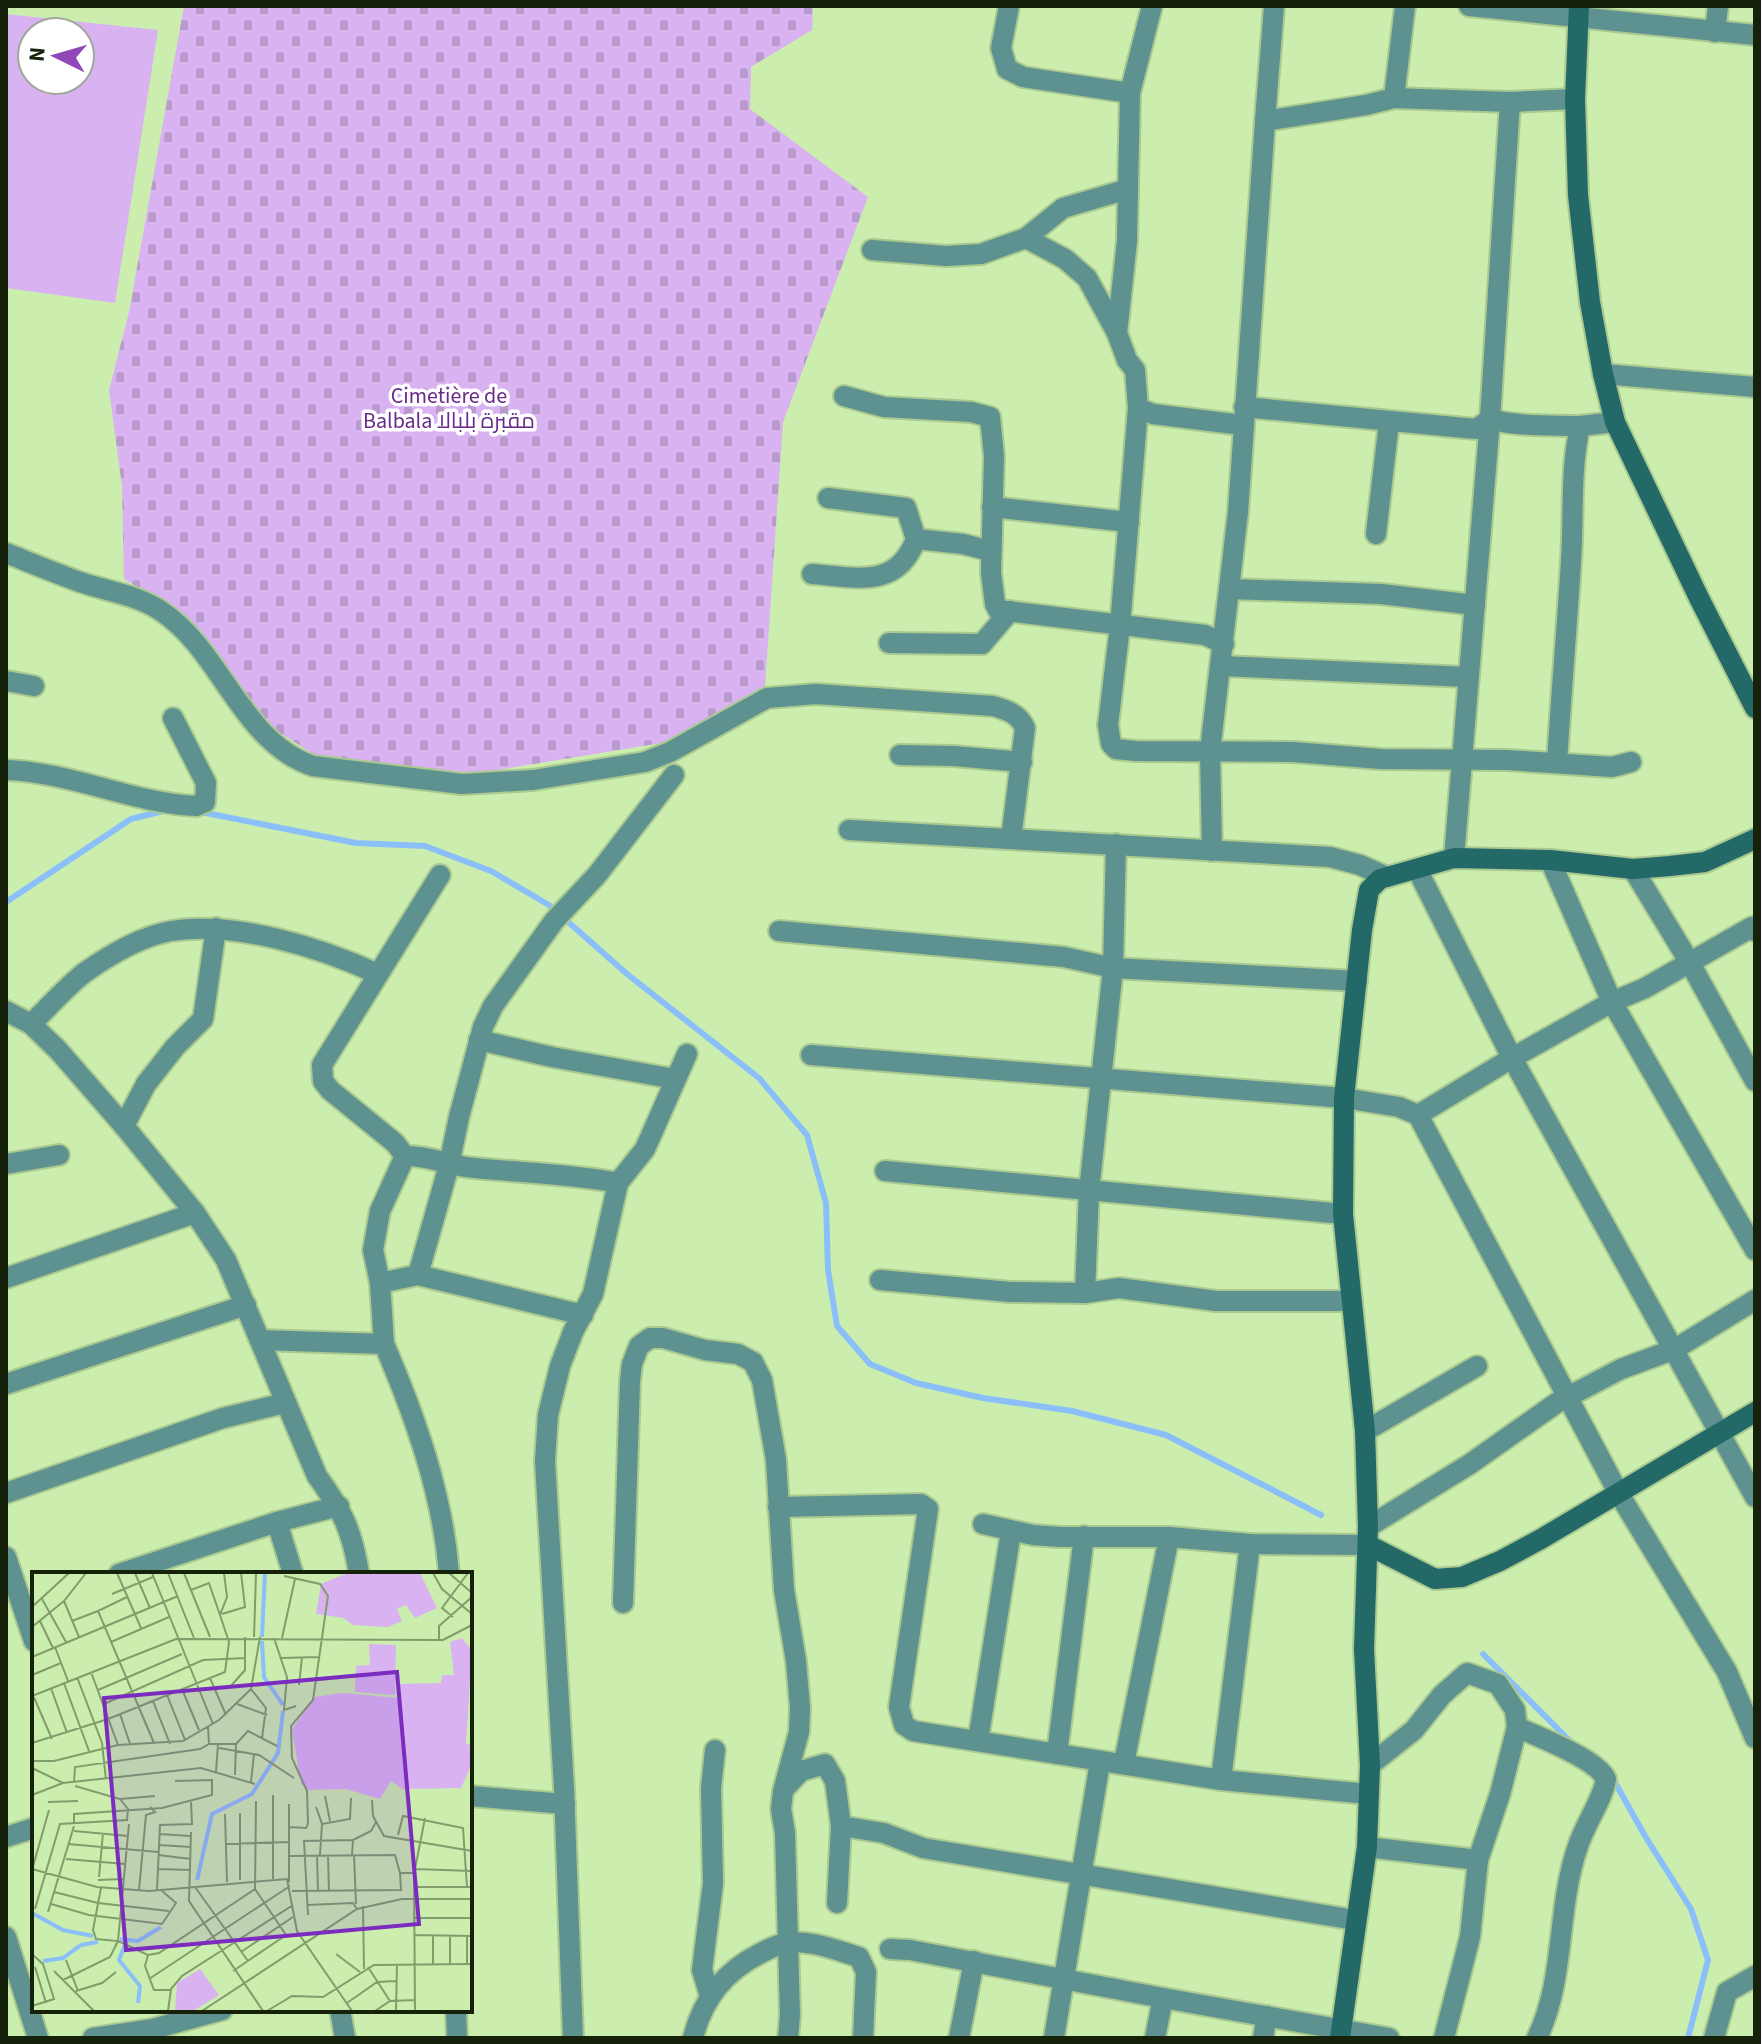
<svg xmlns="http://www.w3.org/2000/svg" width="1761" height="2044" font-family="'Source Sans 3',Cairo,sans-serif">
<style>
.cemetery{fill:url(#cemetery-stones)}
.park{fill:#d9b3f1;fill-rule:evenodd}
.lines{fill:none;stroke-linecap:round;stroke-linejoin:round}
.stream{stroke:#8bbffa;stroke-width:6}
.street-casing{stroke:#aac990;stroke-width:24}
.secondary-casing{stroke:#aac990;stroke-width:24}
.street{stroke:#5d9290;stroke-width:20}
.secondary{stroke:#236967;stroke-width:20}
.labels{text-anchor:middle;dominant-baseline:central;stroke-width:7;stroke-linejoin:round;paint-order:stroke}
.park-label{font-size:22px;fill:#692b8a;stroke:#fff}
.inset-river{fill:none;stroke:#8bbffa;stroke-width:4}
.inset-road{fill:none;stroke:#829c6c;stroke-width:2}
.view{fill:#7b2cbf;fill-opacity:0.15;stroke:#7b2cbf;stroke-width:4}
.inset-edge{fill:none;stroke:#152209;stroke-width:4}
</style>
<defs>
<pattern id="cemetery-stones" width="16" height="16" patternUnits="userSpaceOnUse" patternTransform="scale(2)"><rect width="16" height="16" fill="#d9b3f1"/><path d="M2 7V4a2 2 0 0 1 4 0v3zM10 15v-3a2 2 0 0 1 4 0v3z" fill="#b99acd"/></pattern>
</defs>
<rect width="100%" height="100%" fill="#cbeeae"/>
<polygon class="cemetery" points="184,6 813,6 812,30 751,67 750,109 868,197 783,422 765,686 716,734 473,774 329,764 247,712 177,611 124,579 122,486 109,390 129,312"/>
<path class="park" d="M6,14L158,30L115,303L6,288ZM32,32H80V80H32Z"/>
<g class="lines">
<g class="stream">
<polyline points="201,812 356,843 425,846 491,871 549,905 627,974 759,1078 807,1135 826,1203 828,1270 837,1326 870,1364 916,1383 983,1398 1072,1411 1166,1435 1321,1515"/>
<polyline points="6,902 131,819 167,810"/>
<polyline points="1483,1654 1570,1741"/>
<polyline points="1612,1777 1645,1836 1691,1909 1708,1960 1688,2038"/>
</g>
<g class="street-casing">
<g id="street">
<polyline points="1009,6 1001,48 1007,69 1023,77 1130,93"/>
<polyline points="1469,6 1755,35"/>
<polyline points="1715,32 1718,6"/>
<polyline points="1394,98 1510,102 1490,419 1454,858"/>
<polyline points="1510,102 1575,99"/>
<polyline points="1265,121 1274,6"/>
<polyline points="1026,238 1065,259 1087,278 1117,333 1127,360 1135,370 1138,408 1153,414 1242,425"/>
<polyline points="872,250 946,256 981,254 1026,238 1063,208 1128,189 1130,93 1152,6"/>
<polyline points="1117,333 1127,241 1128,189"/>
<polyline points="1603,374 1755,387"/>
<polyline points="844,396 884,407 971,412 990,417 994,456 991,573 995,604 998,610 1205,635 1224,644"/>
<path d="M1244,407L1465,428L1477,429L1490,419C1519,427 1549,425 1580,426"/>
<polyline points="1138,408 1120,626 1108,725 1111,744 1116,749 1136,751 1293,752 1381,759 1507,760 1612,767 1631,762"/>
<polyline points="828,498 906,508 916,539"/>
<polyline points="992,507 1129,522"/>
<polyline points="1376,534 1389,422"/>
<path d="M6,553C31,563 55,573 80,582C106,591 138,595 161,611C222,651 241,742 313,766L462,784L533,780L645,762L670,752L767,698L816,694L993,706C1007,710 1019,714 1025,728L1011,839"/>
<path d="M812,574C856,577 897,590 916,539L963,544L990,551"/>
<polyline points="1229,589 1381,594 1475,605"/>
<polyline points="889,643 982,644 1010,611"/>
<polyline points="1222,666 1468,677"/>
<polyline points="6,681 34,686"/>
<polyline points="900,755 954,756 1022,762"/>
<path d="M1557,763C1561,695 1567,628 1571,561C1574,516 1570,471 1580,426L1615,422"/>
<path d="M6,770C71,772 132,803 196,806L205,802L206,783L173,718"/>
<polyline points="849,830 1330,857 1360,865 1387,877"/>
<polyline points="1212,851 1210,751 1238,512 1265,121 1366,105 1394,98 1405,6"/>
<polyline points="1550,860 1612,1002 1755,1250"/>
<polyline points="1417,869 1512,1058 1755,1497"/>
<polyline points="1633,869 1690,963 1755,1081"/>
<polyline points="779,931 1064,957 1113,968 1357,981"/>
<path d="M6,1011L31,1024L58,1050L124,1126L195,1213L226,1260L317,1476C343,1512 352,1530 359,1574"/>
<path d="M31,1024C48,1008 65,988 84,973C108,956 142,936 171,931C236,921 319,947 378,974"/>
<polyline points="479,1040 552,1057 675,1079"/>
<polyline points="811,1055 1344,1098 1399,1107 1418,1115 1619,1494 1727,1672 1755,1738"/>
<polyline points="1418,1115 1512,1058 1612,1002 1645,988 1752,927 1755,931"/>
<polyline points="124,1126 146,1084 175,1047 203,1019 216,928"/>
<polyline points="405,1156 395,1143 330,1090 323,1081 322,1065 440,875"/>
<polyline points="6,1164 59,1155"/>
<polyline points="885,1171 1343,1214"/>
<polyline points="418,1275 449,1165 459,1117 483,1027 493,1006 554,921 597,875 674,775"/>
<polyline points="6,1278 195,1213"/>
<polyline points="880,1280 1010,1292 1085,1293 1119,1288 1216,1301 1350,1301"/>
<polyline points="380,1283 418,1275 583,1315"/>
<polyline points="1085,1293 1089,1191 1113,968 1116,844"/>
<path d="M260,1340L384,1344C415,1416 443,1495 449,1574"/>
<path d="M384,1344L380,1283L373,1250L380,1211L405,1156C425,1155 446,1164 466,1167C517,1173 568,1173 618,1183"/>
<polyline points="6,1384 246,1305"/>
<polyline points="1365,1431 1477,1366"/>
<polyline points="6,1493 223,1418 285,1403"/>
<polyline points="778,1507 921,1504 928,1509 899,1707 904,1725 913,1731 1221,1780 1368,1794"/>
<polyline points="277,1522 293,1574"/>
<polyline points="983,1524 1033,1535 1060,1537 1169,1537 1250,1544 1368,1545"/>
<polyline points="1368,1527 1470,1464 1558,1402 1621,1369 1675,1349 1755,1300"/>
<polyline points="6,1557 34,1641"/>
<polyline points="119,1574 277,1522 339,1506"/>
<polyline points="623,1603 630,1381 632,1364 639,1346 650,1338 663,1338 705,1350 738,1354 753,1362 762,1380 776,1460 784,1590 796,1661 800,1707 799,1732 783,1791 781,1809 785,1833 790,2015 788,2038"/>
<path d="M1517,1727C1538,1737 1597,1759 1606,1779C1604,1797 1584,1826 1578,1846C1556,1909 1566,1978 1537,2038"/>
<polyline points="978,1741 1011,1531"/>
<polyline points="1057,1754 1084,1536"/>
<polyline points="1124,1763 1169,1537"/>
<polyline points="1370,1765 1414,1730 1442,1695 1467,1673 1498,1684 1515,1710 1517,1727 1500,1794 1478,1860 1470,1937 1444,2038"/>
<polyline points="1221,1780 1250,1544"/>
<polyline points="786,1787 801,1771 825,1764 835,1781 841,1826 884,1833 923,1848 1355,1920"/>
<polyline points="470,1796 565,1804"/>
<polyline points="6,1837 34,1828"/>
<polyline points="1367,1847 1478,1860"/>
<polyline points="837,1903 841,1826"/>
<polyline points="6,1937 38,2038"/>
<polyline points="890,1949 910,1950 1163,1998 1389,2038"/>
<polyline points="710,1996 702,1970 713,1883 711,1788 715,1750"/>
<polyline points="340,2010 345,2038"/>
<polyline points="456,2010 457,2038"/>
<polyline points="93,2038 153,2029 222,2010"/>
<polyline points="573,2038 564,1789 545,1461 548,1415 560,1366 573,1332 593,1294 618,1183 645,1149 687,1054"/>
<path d="M693,2038C703,1998 725,1971 761,1953C769,1949 776,1945 785,1943C809,1939 836,1950 859,1957L866,1972L863,2038"/>
<polyline points="959,2038 974,1961"/>
<polyline points="1054,2038 1100,1762"/>
<polyline points="1155,2038 1163,1998"/>
<polyline points="1263,2038 1267,2016"/>
<polyline points="1714,2038 1727,1992 1755,1976"/>
</g>
</g>
<g class="secondary-casing">
<g id="secondary">
<polyline points="1579,6 1575,99 1578,195 1590,302 1603,374 1615,422 1699,598 1755,708"/>
<polyline points="1368,1545 1435,1579 1462,1577 1500,1561 1541,1539 1755,1412"/>
<polyline points="1340,2038 1367,1847 1370,1765 1364,1649 1368,1527 1365,1431 1343,1214 1344,1098 1362,930 1369,890 1380,879 1454,858 1550,860 1633,869 1670,866 1705,862 1755,839"/>
</g>
</g>
<use href="#street" class="street"/>
<use href="#secondary" class="secondary"/>
</g>
<g class="labels">
<g class="park-label">
<text x="449" y="396">Cimetière de<tspan x="449" dy="25">Balbala مقبرة بلبالا</tspan></text>
</g>
</g>
<g transform="translate(32 1572)">
<rect width="440" height="440" fill="#cbeeae"/>
<path d="M316,1H388L405,36L383,46L374,33L365,37L370,49L356,55L321,53L312,46L284,42L289,12Z" fill="#d9b3f1"/>
<path d="M430,66L440,78L434,172L440,173V192L429,216L371,217L359,209L348,227L314,217L276,218L269,212L260,157L283,125L310,121L367,126V112L409,111L410,103H422L418,70Z" fill="#d9b3f1"/>
<path d="M337,72L364,73L363,123L323,120L324,94L338,93ZM168,397L187,423L161,439H143L145,411Z" fill="#d9b3f1"/>
<path class="inset-river" d="M230,65L233,1M230,69L232,105L251,133M165,308L180,242L220,222L246,181L251,139M0,341L31,358L61,364M88,367L106,369L129,355M95,368L87,388L108,414L106,431M11,389L31,386L49,373L66,370"/>
<path class="inset-road" d="M85,1L109,56M103,1L118,36M120,1L181,152M136,1L162,66M152,1L178,65M401,1L410,17L440,42M417,1L440,21M252,4L288,12L296,24L281,128L259,154L260,186L275,219L276,251L274,256L257,255M159,18L177,11L188,43M80,22L121,5M95,25L66,39L122,171M10,27L34,70M32,29L47,65M0,35L37,1M190,42L213,35L209,1M421,45L410,36L436,1M8,49L21,76M40,49L66,39M0,55L32,29L54,1M222,65L224,1M242,66L255,105L252,138L264,134M250,66L263,7M407,68V54L440,25M79,70L137,45M23,75L36,109M0,85L146,24M248,86L288,85M59,100L86,173M0,103L29,91M45,105L70,171L74,208M178,106L194,143M32,111L57,179M267,113L270,85M198,115L213,98V65M19,116L35,161M150,117L167,158M219,117L234,136L230,166M66,118L150,82M1,123L20,167M135,123L153,168M0,124L144,67L411,68L440,53M121,129L138,172M72,132L171,88L214,86M205,132L235,143M88,142L98,172M0,171L76,147L193,100L197,70L188,43L195,25L192,1M177,172H204L203,203M204,172L216,159L245,174M187,176L227,183L262,206M0,189H22L86,173L151,169L187,148L219,117L228,65M0,196L31,211L169,196L223,212M184,200L186,172M219,210L222,182M42,211L43,195L168,177L177,172L176,154M0,223L31,211M241,223V307M293,224L298,249M88,227L123,224M340,228L341,244L352,264L440,279M16,230L46,229M257,232V310M284,235L290,252L288,283M193,242L195,310M42,252V242L130,236L180,223V208L143,209M97,252L86,369L116,383L113,394L122,418H139M290,252L318,247L319,226M42,259L96,264M159,260L157,329L231,439M128,262L158,264M366,263L371,244L431,256L435,315M36,272L126,280M193,272L258,270M127,273L159,275M126,283L159,287M285,283L286,319M296,283L297,319M320,283L321,268L339,259L344,250M322,283L324,332M258,284L363,283L368,301H382L383,439M34,287L93,292M0,297L65,315L117,319L255,307L265,359L320,439M125,297L159,298M383,297L393,246M0,298L17,238M382,301L383,297L440,299M67,305L71,261M66,308L92,307M208,308V241M163,315L216,389M383,315H440M107,318L114,243L123,240L118,235M125,318L128,253L160,252L159,230M260,319L369,318L368,301M22,320L66,331L137,339M19,332L57,343L130,352L144,331L129,318M275,333L321,331L325,337M331,334L332,397M3,337L28,252L95,248L96,237L88,227L43,214M16,340L42,254M276,343L272,269L321,268M382,346H440M382,363L440,364M401,363V392M418,364V392M209,380L261,345M0,382L11,392L22,427L0,434M304,382L328,400M116,383L127,381L223,317L224,229M34,388L46,419M435,392V364M3,395L14,431M336,395L358,429M22,399L62,439M201,399L254,363L223,317M117,407L258,314M31,408L78,385L86,369L64,367L61,358L69,316M44,419L70,411L84,400M315,431L345,410L364,409M136,439L139,417L150,404L261,333M170,439L325,337L370,327H440M235,439L260,424L291,425L342,393L440,392M343,439L358,429L383,428M364,439L365,392"/>
<path class="view" d="M365,100L387,352L94,378L72,126Z"/>
<rect width="440" height="440" class="inset-edge"/>
</g>
<rect width="1761" height="2044" fill="none" stroke="#152209" stroke-width="16"/>
<g transform="translate(56 56) rotate(275)"><circle r="38" fill="#ffffff" stroke="#a1a79d" stroke-width="2"/>
<path d="M0-6L14 30L0 20L-14 30Z" fill="#9047b9"/>
<text y="-12" font-size="22" font-weight="bold" text-anchor="middle" fill="#152209">N</text>
</g>
</svg>
